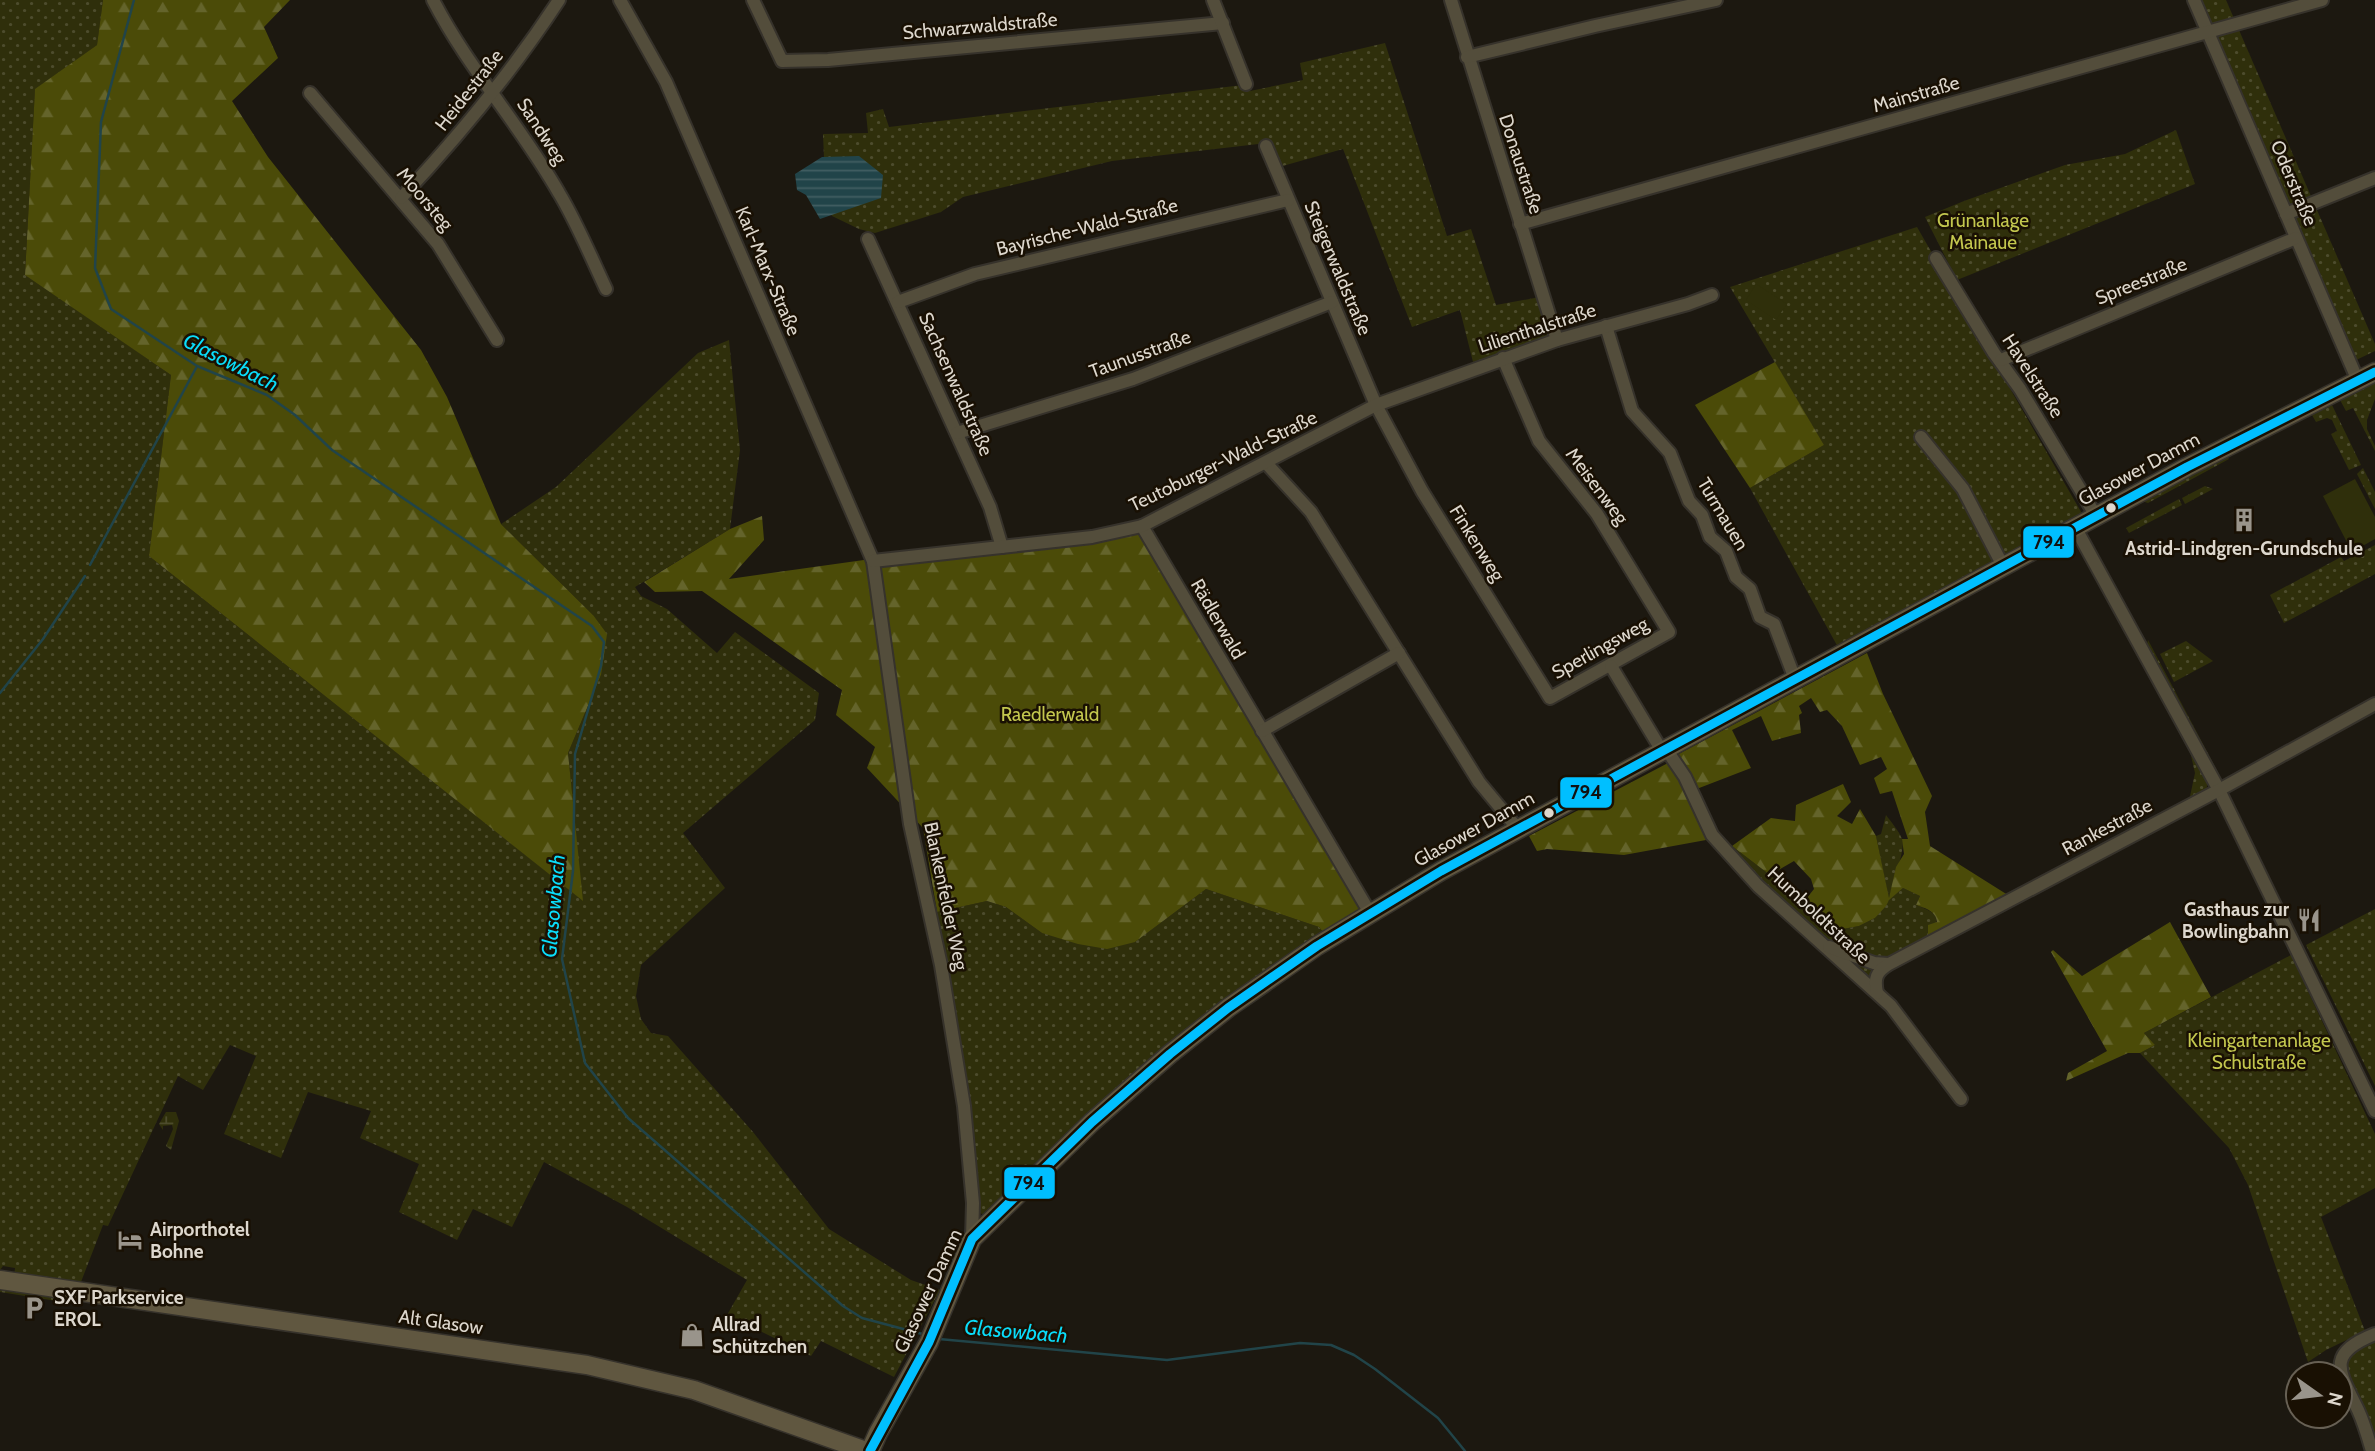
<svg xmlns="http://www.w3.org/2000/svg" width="2375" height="1451" font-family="Cabin,sans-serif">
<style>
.green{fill:url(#green-dots)}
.forest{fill:url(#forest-firs)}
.wetland{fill:url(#wetland-marsh)}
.pitch{fill:#2f2f0b}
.water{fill:url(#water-rules)}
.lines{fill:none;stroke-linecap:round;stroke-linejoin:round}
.stream{stroke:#214449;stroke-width:2.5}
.street-casing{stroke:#36322b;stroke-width:16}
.secondary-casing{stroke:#36322b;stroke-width:21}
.street{stroke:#534d3b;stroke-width:12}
.secondary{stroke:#605740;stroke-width:18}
.bus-1-casing{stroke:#191003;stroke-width:14}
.bus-1{stroke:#00bfff;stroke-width:9}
.bus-dot{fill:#ddd7cd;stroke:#191003;stroke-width:2.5}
.labels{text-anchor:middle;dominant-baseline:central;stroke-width:5;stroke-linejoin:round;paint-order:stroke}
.street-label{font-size:19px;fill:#ddd7cd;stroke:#191003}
.park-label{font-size:19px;fill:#c3c74e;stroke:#191003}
.poi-label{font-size:19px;font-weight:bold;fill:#ddd7cd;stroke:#191003;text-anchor:start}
.water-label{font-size:21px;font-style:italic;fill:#0addfa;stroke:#191003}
.line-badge{stroke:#191003;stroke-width:2.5}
.pale-badge-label{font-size:19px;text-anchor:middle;font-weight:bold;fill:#111}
</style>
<defs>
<pattern id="green-dots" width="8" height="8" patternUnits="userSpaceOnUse" patternTransform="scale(1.75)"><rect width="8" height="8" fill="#2f2f0b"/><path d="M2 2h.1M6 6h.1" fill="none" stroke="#4d4c2d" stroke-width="1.8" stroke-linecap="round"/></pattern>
<pattern id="forest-firs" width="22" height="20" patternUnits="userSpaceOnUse" patternTransform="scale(1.75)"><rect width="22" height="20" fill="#4b4b08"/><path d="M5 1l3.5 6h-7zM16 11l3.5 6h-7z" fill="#64642b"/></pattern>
<pattern id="wetland-marsh" width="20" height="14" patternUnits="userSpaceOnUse" patternTransform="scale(1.75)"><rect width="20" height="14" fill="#2f2f0b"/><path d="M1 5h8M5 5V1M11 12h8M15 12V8" fill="none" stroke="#4d4c2d"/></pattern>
<pattern id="water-rules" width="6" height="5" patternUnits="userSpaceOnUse" patternTransform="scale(1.75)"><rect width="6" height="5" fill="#214449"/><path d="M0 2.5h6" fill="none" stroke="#415e62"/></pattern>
</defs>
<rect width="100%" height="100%" fill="#1c1810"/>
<g class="green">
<polygon points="0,0 103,0 97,45 35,90 25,274 171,375 149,556 582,900 568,753 601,675 593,615 501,524 556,487 698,353 729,340 740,450 730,529 635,587 641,596 667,609 717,653 735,632 819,693 815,720 683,833 725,888 641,965 636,996 641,1019 651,1033 668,1036 753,1132 829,1229 911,1280 940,1290 894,1377 821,1341 811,1356 727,1315 747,1280 627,1207 544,1162 512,1227 473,1209 457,1240 399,1212 419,1164 360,1138 371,1111 308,1092 281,1158 224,1134 256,1056 230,1045 203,1090 178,1076 108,1226 103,1225 79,1287 14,1277 15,1268 3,1266 0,1270"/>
<polygon points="2199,0 2226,0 2375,344 2375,351 2354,361"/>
<polygon points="1385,43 1447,236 1471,229 1496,305 1540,297 1552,337 1473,362 1460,310 1412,327 1343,149 1279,167 1267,143 1112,161 963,197 941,212 875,233 859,229 832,216 826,206 823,134 868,133 866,113 883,109 889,127 1243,85 1250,91 1303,80 1300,63"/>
<polygon points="2176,130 2195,184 1957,280 1925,217 1964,201 2065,165 2125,154"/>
<polygon points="1917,227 2084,517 1839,649 1750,488 1824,445 1730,287"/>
<polygon points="2375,381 2375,399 2367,420 2367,429 2375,446 2375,451 2353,408 2346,411 2340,400"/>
<polygon points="2332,405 2361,465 2349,470 2331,434 2337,431 2332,420 2327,418 2316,422 2312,415"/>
<polygon points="2225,452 2229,459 2148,503 2142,501 2141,497"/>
<polygon points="2363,468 2375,492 2375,509 2357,474"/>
<polygon points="2205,486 2213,489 2185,504 2182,498"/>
<polygon points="2179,499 2182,505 2129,533 2126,528"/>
<polygon points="2375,545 2375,574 2284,623 2270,595 2341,557 2344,561"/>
<polygon points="2148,640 2221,778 2217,776 2147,645"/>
<polygon points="2186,641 2213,661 2174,682 2160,654"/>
<polygon points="2189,747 2208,780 2206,792 2189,801 2195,773"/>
<path d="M1886,815C1891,822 1899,831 1902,839C1906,849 1892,885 1889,899L1903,888L1920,896L1916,905C1936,913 1939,914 1935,936L1873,977H1867L1737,859L1732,846L1770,875L1802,904L1819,925L1832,931L1859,926L1875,918L1889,900L1876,836L1881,834Z"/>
<polygon points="1206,889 1319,927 1323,932 984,1215 980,1213 972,1120 962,1048 937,912 987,901 1006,907 1042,933 1135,942"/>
<polygon points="2375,909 2375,1086 2306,945"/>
<polygon points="2291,955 2375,1134 2375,1188 2321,1217 2365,1331 2326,1350 2308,1362 2248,1185 2229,1148 2140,1053 2155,1045 2144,1033"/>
<polygon points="0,1285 68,1295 70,1301 69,1303 0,1292"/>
<polygon points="2375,1338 2375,1451 2342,1363 2347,1352"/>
</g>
<g class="forest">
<polygon points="103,0 290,0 264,27 278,58 232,101 268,157 421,350 447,397 501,524 593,615 607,634 601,675 568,753 583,901 149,556 171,375 25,275 35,89 97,45"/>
<polygon points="1775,362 1824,445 1750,488 1695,405"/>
<polygon points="762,516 764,540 729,579 871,559 1141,531 1363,913 1323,932 1319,927 1206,889 1135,942 1107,949 1078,944 1042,933 1006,907 987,901 937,912 923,828 867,768 875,747 836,715 842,690 702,591 655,592 644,582 730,529"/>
<path d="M1867,653L1883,694L1932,796L1925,812L1930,846L2011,897L1935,936L1928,935V925L1937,922C1936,911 1925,908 1916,905L1920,896L1903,888L1889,900L1886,906L1875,918L1859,926L1832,931L1819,924L1802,904L1814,889L1811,879L1794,861L1770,875L1732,846L1771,818L1795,821L1796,805L1843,784L1851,802L1837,816L1852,824L1860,809L1876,836L1889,898L1896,867L1904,854L1902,839H1908L1892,791L1880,794L1874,778L1887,769L1881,757L1860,765L1842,726L1827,710L1820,712L1811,698L1799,706L1802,713L1799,715L1801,733L1772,741L1761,716L1732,730L1751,768L1694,790L1675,756Z"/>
<polygon points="1668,763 1682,778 1706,840 1624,855 1547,849 1537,851 1529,836"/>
<polygon points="2170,922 2211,997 2144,1033 2155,1045 2140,1053 2128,1053 2066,1081 2068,1073 2107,1051 2051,952 2053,950 2082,976"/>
</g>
<polygon class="wetland" points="166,1112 176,1112 179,1121 171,1150 166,1146 173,1129 172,1125 163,1126 163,1130 159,1124"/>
<g class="pitch">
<polygon points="1756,284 1787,304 1776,320 1746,300"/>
<polygon points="2355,479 2375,517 2375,539 2352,552 2323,496"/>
</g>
<polygon class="water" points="859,156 883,175 881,198 820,219 806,195 797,190 795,174 822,157"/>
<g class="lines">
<g class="stream">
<polyline points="134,0 101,122 95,268 111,309 197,366 267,395 295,415 332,450 592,626 604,642 601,666 575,754 573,871 562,959 585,1063 628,1118 843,1306 862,1318 926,1335"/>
<polyline points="90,565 196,368"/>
<polyline points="0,693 43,639 85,576"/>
<polyline points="939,1339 1167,1360 1300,1343 1331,1345 1354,1355 1375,1369 1438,1418 1465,1451"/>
</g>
<g class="street-casing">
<g id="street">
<path d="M433,0C468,68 521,126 559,193C577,223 591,257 606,289"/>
<polyline points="620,0 666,82 873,561 910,824 941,965 964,1106 973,1203 972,1239"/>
<polyline points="753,0 782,61 828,60 1223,23"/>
<polyline points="1213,0 1246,84"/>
<polyline points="1451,0 1557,340"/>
<polyline points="2194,0 2358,381"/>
<polyline points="1467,57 1595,26 1716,0"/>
<polyline points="310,93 438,244 497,340"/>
<polyline points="1266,146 1376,405 1422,491 1550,698 1669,632 1597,514 1539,441 1503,358"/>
<path d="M401,198C459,136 512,72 559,0"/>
<polyline points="2286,214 2375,178"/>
<polyline points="1520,224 2322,0"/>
<polyline points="868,239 990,507 1002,547"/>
<polyline points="1936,258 1994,353 2020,389 2096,516"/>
<polyline points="898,302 975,274 1288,200"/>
<polyline points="1606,326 1632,411 1670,453 1689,501 1702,515 1710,537 1726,551 1736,577 1750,589 1760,617 1774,624 1795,679"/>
<polyline points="2001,360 2296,238"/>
<polyline points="957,433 1133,379 1332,302"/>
<polyline points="1921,437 1963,489 2003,566"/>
<polyline points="1266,463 1311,512 1479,782 1518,829"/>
<polyline points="1142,526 1370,913"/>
<polyline points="2075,527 2219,790 2375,1111"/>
<polyline points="873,561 1092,537 1142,526 1376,405 1557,340 1688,304 1712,295"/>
<polyline points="1611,666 1662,751"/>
<polyline points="1262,731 1399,653"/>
<polyline points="1666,749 1685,777 1712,835 1758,886 1891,1006 1961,1099"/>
<polyline points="1829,947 1874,963 1888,964"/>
<path d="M1877,993C1874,978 1876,972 1889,964L2219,790L2375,704"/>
<path d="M2372,1451C2368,1437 2364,1423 2358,1410C2339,1371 2325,1354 2375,1334"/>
</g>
</g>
<g class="secondary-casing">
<g id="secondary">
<polyline points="0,1280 587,1365 694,1390 866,1451"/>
<polyline points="870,1451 878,1433 929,1342 972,1239 1092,1122 1170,1054 1228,1008 1317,946 1441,871 2187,467 2375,372"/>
</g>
</g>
<use href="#street" class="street"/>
<use href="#secondary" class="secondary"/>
<g class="bus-1-casing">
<polyline id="bus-1" points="870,1451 929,1342 972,1239 1092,1122 1170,1054 1228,1008 1317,946 1441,871 2187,467 2375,372"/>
</g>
<use href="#bus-1" class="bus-1"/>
</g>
<defs>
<g id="building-bare" transform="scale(1.89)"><path d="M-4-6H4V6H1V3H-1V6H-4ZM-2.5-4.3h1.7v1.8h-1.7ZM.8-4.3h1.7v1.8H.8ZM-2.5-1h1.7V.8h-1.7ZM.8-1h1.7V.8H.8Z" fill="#99948b" stroke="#191003" stroke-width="2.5" paint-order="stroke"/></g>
<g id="restaurant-bare" transform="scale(1.89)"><path d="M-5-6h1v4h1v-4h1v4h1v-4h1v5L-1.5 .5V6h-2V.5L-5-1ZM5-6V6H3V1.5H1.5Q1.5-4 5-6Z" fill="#99948b" stroke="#191003" stroke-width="2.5" paint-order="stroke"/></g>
<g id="hotel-bare" transform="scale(1.89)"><path d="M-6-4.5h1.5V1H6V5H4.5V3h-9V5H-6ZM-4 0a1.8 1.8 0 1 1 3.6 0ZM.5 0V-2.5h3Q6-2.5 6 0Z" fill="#99948b" stroke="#191003" stroke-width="2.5" paint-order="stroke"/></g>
<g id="parking-bare" transform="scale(1.89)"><path d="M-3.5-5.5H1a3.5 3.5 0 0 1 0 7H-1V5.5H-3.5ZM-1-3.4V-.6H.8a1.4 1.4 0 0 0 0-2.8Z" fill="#99948b" stroke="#191003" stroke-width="2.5" paint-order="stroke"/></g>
<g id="shop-bare" transform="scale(1.89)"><path d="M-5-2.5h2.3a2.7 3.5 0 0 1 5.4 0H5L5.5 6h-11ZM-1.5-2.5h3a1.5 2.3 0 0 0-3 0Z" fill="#99948b" stroke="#191003" stroke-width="2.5" paint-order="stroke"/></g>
</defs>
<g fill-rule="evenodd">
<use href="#building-bare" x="2244" y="520"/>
<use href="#restaurant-bare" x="2309" y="920"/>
<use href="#hotel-bare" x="130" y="1240"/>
<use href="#parking-bare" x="34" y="1308"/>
<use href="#shop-bare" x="692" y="1335"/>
</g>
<g class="bus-dot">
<circle cx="2111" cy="508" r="6"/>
<circle cx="1549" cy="813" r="6"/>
</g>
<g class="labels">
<g class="street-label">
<text transform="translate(980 26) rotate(-5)">Schwarzwaldstraße</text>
<text transform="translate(469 90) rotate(-52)">Heidestraße</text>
<text transform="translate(1916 94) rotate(-16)">Mainstraße</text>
<text transform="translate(542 131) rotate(57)">Sandweg</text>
<text transform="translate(1521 164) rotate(72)">Donaustraße</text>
<text transform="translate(2294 183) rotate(67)">Oderstraße</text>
<text transform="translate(425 199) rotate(50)">Moorsteg</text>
<text transform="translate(1087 227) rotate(-14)">Bayrische-Wald-Straße</text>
<text transform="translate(1338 268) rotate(67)">Steigerwaldstraße</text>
<text transform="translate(768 271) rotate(67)">Karl-Marx-Straße</text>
<text transform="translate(2141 281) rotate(-22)">Spreestraße</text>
<text transform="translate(1537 328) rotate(-18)">Lilienthalstraße</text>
<text transform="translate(1140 354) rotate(-20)">Taunusstraße</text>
<text transform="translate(2033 376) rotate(57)">Havelstraße</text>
<text transform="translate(956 384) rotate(66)">Sachsenwaldstraße</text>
<text transform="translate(1223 461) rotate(-26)">Teutoburger-Wald-Straße</text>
<text transform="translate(2139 469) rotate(-28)">Glasower Damm</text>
<text transform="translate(1597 486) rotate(53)">Meisenweg</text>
<text transform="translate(1723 514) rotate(59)">Turmauen</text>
<text transform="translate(1477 543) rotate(58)">Finkenweg</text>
<text transform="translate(1218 619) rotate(60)">Rädlerwald</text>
<text transform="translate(1600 648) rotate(-29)">Sperlingsweg</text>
<text transform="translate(2107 827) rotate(-28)">Rankestraße</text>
<text transform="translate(1474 829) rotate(-29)">Glasower Damm</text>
<text transform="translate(946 896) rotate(78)">Blankenfelder Weg</text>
<text transform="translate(1819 915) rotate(43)">Humboldtstraße</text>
<text transform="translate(928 1291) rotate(-65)">Glasower Damm</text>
<text transform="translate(441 1322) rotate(8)">Alt Glasow</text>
</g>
<g class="park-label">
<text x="1983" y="220">Grünanlage<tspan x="1983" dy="22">Mainaue</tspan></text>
<text x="1050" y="714">Raedlerwald</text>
<text x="2259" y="1040">Kleingartenanlage<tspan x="2259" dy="22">Schulstraße</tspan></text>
</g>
<g class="poi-label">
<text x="2244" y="548" text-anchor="middle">Astrid-Lindgren-Grundschule</text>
<text x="2289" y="909" text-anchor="end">Gasthaus zur<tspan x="2289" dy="22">Bowlingbahn</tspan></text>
<text x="150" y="1229">Airporthotel<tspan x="150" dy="22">Bohne</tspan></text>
<text x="54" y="1297">SXF Parkservice<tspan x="54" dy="22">EROL</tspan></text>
<text x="712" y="1324">Allrad<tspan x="712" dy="22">Schützchen</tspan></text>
</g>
<g class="water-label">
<text transform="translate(231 362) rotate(27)">Glasowbach</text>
<text transform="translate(553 906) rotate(-85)">Glasowbach</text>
<text transform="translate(1016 1331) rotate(5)">Glasowbach</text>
</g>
</g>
<g class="line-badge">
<rect x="2022" y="525" width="53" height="34" rx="7" fill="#00bfff"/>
<rect x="1559" y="776" width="54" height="33" rx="7" fill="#00bfff"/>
<rect x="1003" y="1166" width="53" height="34" rx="7" fill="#00bfff"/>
</g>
<g class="pale-badge-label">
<text x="2049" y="549">794</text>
<text x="1586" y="799">794</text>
<text x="1029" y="1190">794</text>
</g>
<g transform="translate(2319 1395) rotate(104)"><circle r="33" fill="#191003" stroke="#676054" stroke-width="2"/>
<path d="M0-5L12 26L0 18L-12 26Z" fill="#99948b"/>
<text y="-10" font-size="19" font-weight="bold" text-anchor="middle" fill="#ddd7cd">N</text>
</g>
</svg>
